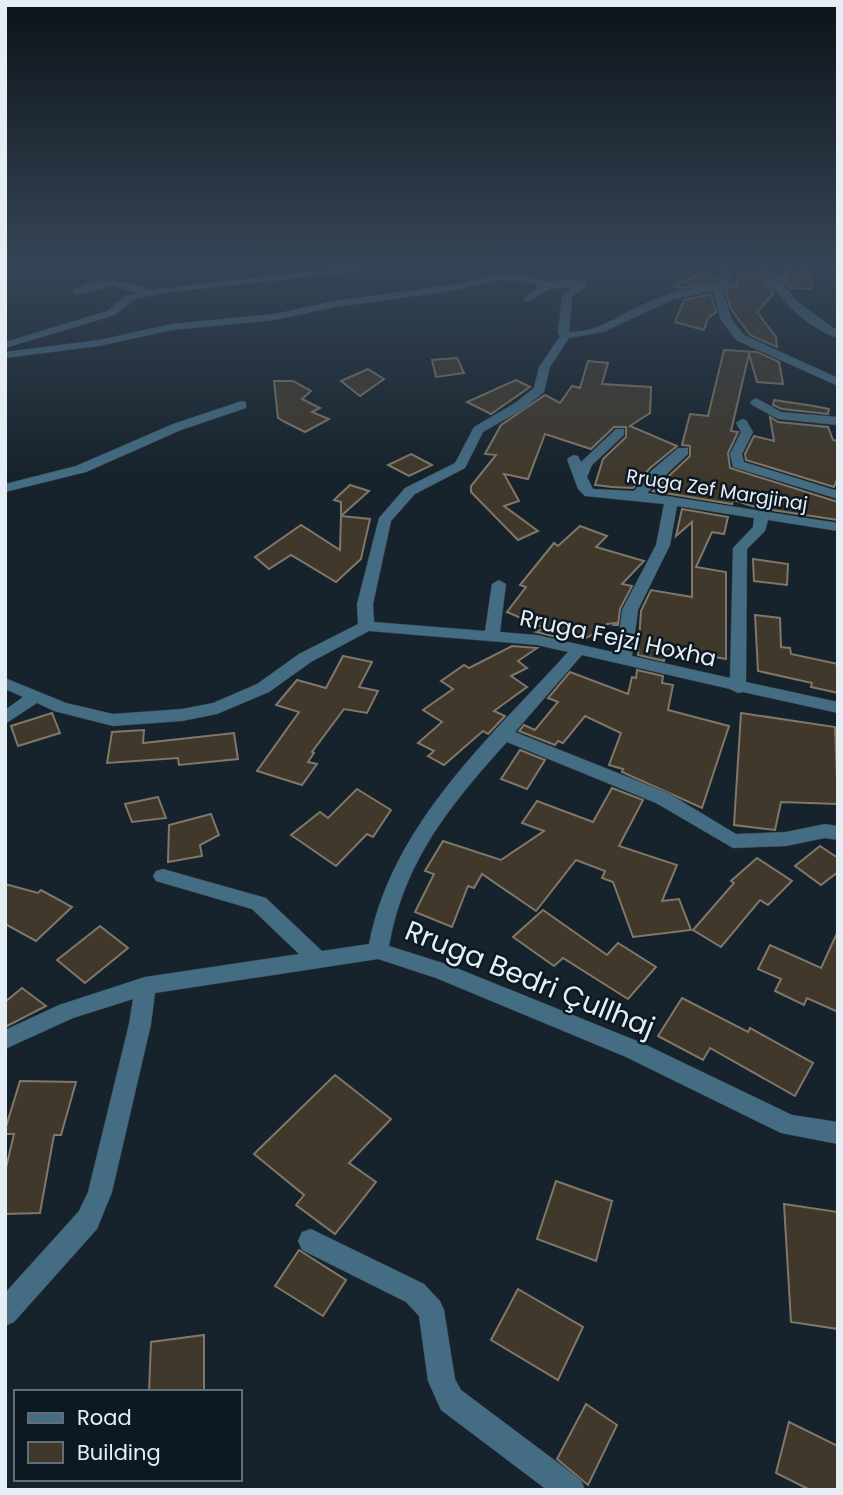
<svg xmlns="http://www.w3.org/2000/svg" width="843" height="1495" font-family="Poppins,sans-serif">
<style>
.building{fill:#40382b;stroke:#817768;stroke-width:2}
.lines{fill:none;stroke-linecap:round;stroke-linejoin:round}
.minor-casing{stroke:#333f48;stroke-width:1}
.minor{fill:#446c83;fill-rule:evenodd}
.labels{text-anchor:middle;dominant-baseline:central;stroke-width:5;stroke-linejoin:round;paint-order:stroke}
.far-street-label{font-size:19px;fill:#e6eef5;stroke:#0d1922}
.street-label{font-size:23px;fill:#e6eef5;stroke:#0d1922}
.near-street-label{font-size:28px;fill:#e6eef5;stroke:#0d1922}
</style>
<rect width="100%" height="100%" fill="#16232c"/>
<g class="building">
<polygon points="784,267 810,269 812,289 790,288 781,277 785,278"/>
<polygon points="702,272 718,279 717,283 682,288 674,286"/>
<polygon points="738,273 761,275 774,293 757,312 776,337 777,347 750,335 731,309 726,293 731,285 736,287"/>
<polygon points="711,294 716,312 708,318 704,330 675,322 684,300"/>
<polygon points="724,350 757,352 779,362 783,384 757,382 749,354 731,431 738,432 728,453 730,468 838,502 838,520 759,508 733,500 732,504 653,491 690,456 690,446 682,445 690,414 708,416"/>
<polygon points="457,358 464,373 436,377 432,360"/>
<polygon points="588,361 608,363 602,384 651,387 650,413 630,426 677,446 650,468 633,488 612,487 595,485 603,459 626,437 626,427 614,427 591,449 545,434 528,479 504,474 519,501 504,506 538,531 518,540 471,492 471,486 496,455 485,454 501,425 545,395 560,403 572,386 580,388"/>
<polygon points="368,369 384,379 360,396 341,381"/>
<polygon points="516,380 530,387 491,414 467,402"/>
<polygon points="274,381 293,381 311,391 302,399 320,408 312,412 329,419 305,432 285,422 278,418"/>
<polygon points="774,400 814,406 829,409 828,414 782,409 773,405"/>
<polygon points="770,417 778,422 828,427 833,440 838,441 838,477 834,487 746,460 745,454 754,436 774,441"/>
<polygon points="411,454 432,465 409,476 388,465"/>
<polygon points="350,485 369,491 341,516 341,502 334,500"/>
<polygon points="682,509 728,517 724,534 712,532 696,567 726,572 726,659 666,648 664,661 638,655 641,611 651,590 692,597 692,522 676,536"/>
<polygon points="341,516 370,519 361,559 336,582 291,555 269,569 255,557 301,525 340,550"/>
<polygon points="580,526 607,536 596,547 644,561 622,584 632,586 620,609 618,625 614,625 616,623 607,624 605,628 586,638 560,631 557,633 551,631 553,636 536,632 544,628 507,612 526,587 520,585 554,543 558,546"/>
<polygon points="753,559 788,564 787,585 754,581"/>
<polygon points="755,615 780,618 781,647 790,648 791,654 838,664 838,693 811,687 812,683 758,671"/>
<polygon points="512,646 537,648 518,661 527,668 511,676 527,687 494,711 505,716 488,734 483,731 444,765 428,756 434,751 418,743 442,722 423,710 453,689 441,681 464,665 469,668"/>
<polygon points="343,656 372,662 359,687 378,691 367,713 344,709 312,752 314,753 308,762 317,764 302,785 257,771 299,712 276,705 297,680 326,688"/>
<polygon points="637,670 663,676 662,683 673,685 668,710 729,726 702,808 622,772 623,769 609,765 621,733 585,716 563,743 558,741 555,745 519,731 524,725 535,730 558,702 548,698 570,672 628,694 632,677 636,678"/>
<polygon points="52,713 60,733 18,746 11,726"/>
<polygon points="741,713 835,727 838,804 781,802 775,830 734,825"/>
<polygon points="144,730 143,743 234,733 238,759 179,765 178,758 107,763 112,732"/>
<polygon points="520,750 545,760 527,789 501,779"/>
<polygon points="612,788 643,800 619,846 677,865 662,901 679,899 691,930 633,937 613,882 602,878 605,871 576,860 536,911 482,874 474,888 468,886 452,927 415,912 434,874 425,871 443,841 501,860 544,831 522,823 537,801 593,822"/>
<polygon points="357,789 391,810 373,837 367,834 336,866 291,835 320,812 328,818"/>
<polygon points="158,797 166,818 132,822 125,804"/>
<polygon points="211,814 219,835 200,845 202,856 168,862 169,825"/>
<polygon points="820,846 838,858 838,872 821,885 795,866"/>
<polygon points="757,858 792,881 768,905 760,900 721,947 693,930 734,883 731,881"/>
<polygon points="5,884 38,893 41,890 72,907 36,941 5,924"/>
<polygon points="543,910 607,955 618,943 656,967 628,999 563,958 554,966 513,937"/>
<polygon points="100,926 128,948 85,983 57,960"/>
<polygon points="838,931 838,1012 807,998 804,1005 775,991 781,979 758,969 770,945 821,968"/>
<polygon points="22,988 46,1006 5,1027 5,1002"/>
<polygon points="682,998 748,1032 750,1028 813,1063 795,1096 710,1048 703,1060 658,1036"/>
<polygon points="335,1075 391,1119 349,1163 376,1182 335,1234 296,1205 304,1195 254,1154"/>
<polygon points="20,1081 76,1082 61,1135 54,1135 40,1213 5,1214 5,1172 14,1134 5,1134 5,1130"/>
<polygon points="556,1181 612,1201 596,1261 537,1239"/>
<polygon points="784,1204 838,1212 838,1329 791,1322"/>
<polygon points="299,1250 346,1280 323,1316 275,1286"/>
<polygon points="518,1289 583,1327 558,1380 491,1340"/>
<polygon points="204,1335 204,1392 149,1392 151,1342"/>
<polygon points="586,1404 617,1425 588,1485 557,1459"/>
<polygon points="789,1422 838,1446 838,1490 810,1490 776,1473"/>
</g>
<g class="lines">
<g class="minor-casing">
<g id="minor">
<polygon points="156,265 212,265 215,267 210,270 161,268"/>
<path d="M364,265H393L388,268L162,293L133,300L115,315L5,348V342L107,311L125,296L138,293L112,286L77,295L72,292C95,275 124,280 149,290Z"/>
<path d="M723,265H733L728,288L723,292L732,320L744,335L838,378V386L736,340L721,320L713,291L674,299L603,332L569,338L550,367L544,392L523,409L483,432L465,468L415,494L391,521L373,604L374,622L485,631L492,584L499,580L506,584L500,632L537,635L617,653L622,610L656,545L664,504L585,496L578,489L567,459L573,455L578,456L581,462L616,429H624V435L592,465L587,477L593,489L634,491L652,470L678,448H688V454L647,493L838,523V531L768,520L765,531L747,549L746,682L838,702V713L743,692L738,693L730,689L582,655L515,732L668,793L736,834L786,832L825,824L838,826V840L825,838L786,846L733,848L656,803L507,742C450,805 404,861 389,946L449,965L642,1043L792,1115L838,1122V1144L781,1133L626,1057L436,978L378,959L155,993L151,1024L112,1192L97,1229L14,1322L5,1326V1293L79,1211L88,1192L129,1024L133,999L73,1018L5,1049V1030L59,1005L145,977L299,954L252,909L156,881L153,876L156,871L163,869L266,898L322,951L369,944C392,824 489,739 568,652L537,645L369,631L311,662L269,692L217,714L182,721L113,726L54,711L37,703L5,724V710L23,697L5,689V678L66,703L113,714L182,709L213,703L257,684L299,654L358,624L357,604L379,518L405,488L455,463L474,427L515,403L534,388L539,367L560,336L558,333L562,296L574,286L549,289L528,302L523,299L539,286L521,281L498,280L451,291L335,307L274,320L172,330L99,346L5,358V352L99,340L172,324L274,314L335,301L451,285L498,274L521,275L548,282L568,279L586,282V286L572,297L569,332C595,333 617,317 640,306C664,294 691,286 719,285ZM677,506L754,518L753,527L733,548L730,678L632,656L638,610L670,545Z"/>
<path d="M757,265H767L799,303L838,331V338C803,327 776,294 757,265Z"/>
<polygon points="756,398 781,412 838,417 838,425 778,419 752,405 750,402"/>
<polygon points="242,401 246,402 246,408 181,430 86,472 5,492 5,484 76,466 173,424"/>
<polygon points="742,419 746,420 753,432 742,454 744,462 838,491 838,499 733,467 730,454 741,432 736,423"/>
<polygon points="311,1229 424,1284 440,1301 444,1310 455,1379 461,1390 581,1480 585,1490 547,1490 441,1410 428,1381 419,1316 406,1302 302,1250 298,1241 302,1232"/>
</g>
</g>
<use href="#minor" class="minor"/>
</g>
<linearGradient id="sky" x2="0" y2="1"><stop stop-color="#0c1318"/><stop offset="0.56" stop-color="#364556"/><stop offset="1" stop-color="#364556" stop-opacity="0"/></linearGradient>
<rect width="843" height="474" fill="url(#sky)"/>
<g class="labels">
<g class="far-street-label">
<text transform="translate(717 490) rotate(9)">Rruga Zef Margjinaj</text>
</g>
<g class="street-label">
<text transform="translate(618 638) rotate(12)">Rruga Fejzi Hoxha</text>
</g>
<g class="near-street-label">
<text transform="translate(530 979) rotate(22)">Rruga Bedri Çullhaj</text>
</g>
</g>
<rect width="843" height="1495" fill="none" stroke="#e6eef5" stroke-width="14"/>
<rect x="14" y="1390" width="228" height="91" fill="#0d1922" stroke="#646e76" stroke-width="2"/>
<rect x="28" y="1413" width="35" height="10" fill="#446c83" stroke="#646e76" stroke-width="2"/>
<text x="77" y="1425" font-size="21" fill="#e6eef5">Road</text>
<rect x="28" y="1442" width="35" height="21" fill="#40382b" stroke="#646e76" stroke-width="2"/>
<text x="77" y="1460" font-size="21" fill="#e6eef5">Building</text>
</svg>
